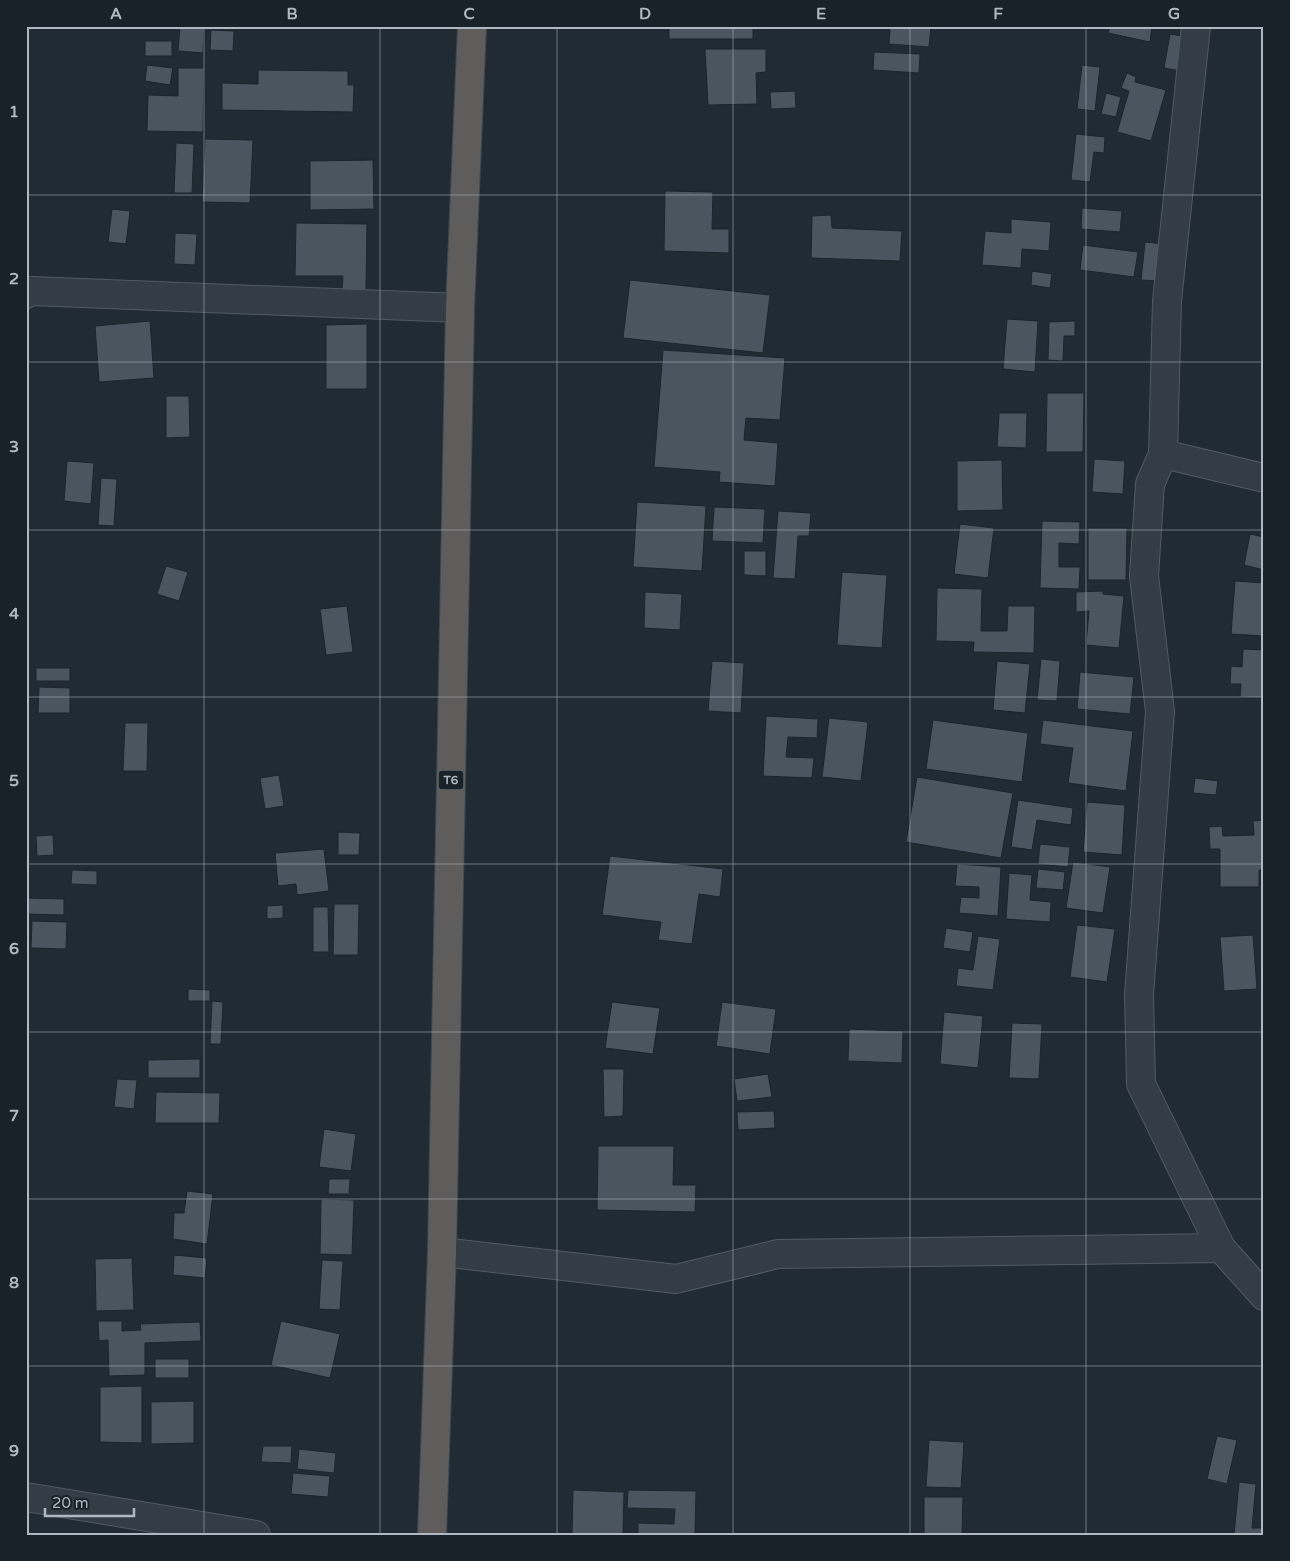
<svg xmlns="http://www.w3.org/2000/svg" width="1290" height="1561" font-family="'Varela Round',sans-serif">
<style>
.building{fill:#4a555f;stroke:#1c242b}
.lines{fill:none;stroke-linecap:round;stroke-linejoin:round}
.minor-casing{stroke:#525b62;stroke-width:30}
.trunk-casing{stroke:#3f484f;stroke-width:30}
.minor{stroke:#343d45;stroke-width:28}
.trunk{stroke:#5e5d5c;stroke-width:28}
.grid{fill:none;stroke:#afb8c1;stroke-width:1;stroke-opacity:0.55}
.labels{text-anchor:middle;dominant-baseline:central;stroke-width:4;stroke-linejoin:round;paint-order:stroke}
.shield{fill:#1a2229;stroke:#828b93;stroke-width:1}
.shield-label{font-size:12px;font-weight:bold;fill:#afb8c1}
.neatline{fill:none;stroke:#afb8c1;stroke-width:2}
.grid-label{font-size:16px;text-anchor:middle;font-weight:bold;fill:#afb8c1}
</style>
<rect width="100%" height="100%" fill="#212b34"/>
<g class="building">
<polygon points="180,26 204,26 203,53 178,51"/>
<rect x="669" y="26" width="84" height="13"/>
<rect x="763" y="26" width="29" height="3"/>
<polygon points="890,26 931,26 929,47 889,44"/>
<polygon points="1110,26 1152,26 1150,42 1108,33"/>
<polygon points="211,30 234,31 233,51 210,50"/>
<polygon points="1170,34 1187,37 1181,71 1164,68"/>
<rect x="145" y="41" width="27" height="15"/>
<polygon points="705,49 766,49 766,72 756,73 757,104 708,105"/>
<polygon points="874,52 920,54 919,73 873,70"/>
<polygon points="147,65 173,68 170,85 145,81"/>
<polygon points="1082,65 1100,67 1095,111 1077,109"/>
<polygon points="178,68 204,68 203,132 147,131 148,95 178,96"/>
<polygon points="258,70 348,71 348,85 354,85 353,112 222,110 222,83 258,84"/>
<polygon points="1127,73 1136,77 1135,82 1166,90 1151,141 1117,132 1129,91 1121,88"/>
<polygon points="795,91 796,108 771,109 770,92"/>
<polygon points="1106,93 1121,97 1116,117 1101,114"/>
<polygon points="1076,134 1105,137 1104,153 1094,152 1090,182 1071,180"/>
<polygon points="205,139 253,140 250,203 202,202"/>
<polygon points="176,143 194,144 192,193 174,193"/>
<polygon points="373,160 374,209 310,210 310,161"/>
<polygon points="665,191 713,192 712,229 729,229 729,253 664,251"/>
<polygon points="1082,208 1122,211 1120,232 1081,229"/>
<polygon points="112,209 130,211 126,244 108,242"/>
<polygon points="831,215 832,228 902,231 900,261 811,258 812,216"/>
<polygon points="1011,219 1051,222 1049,251 1022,249 1021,268 982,265 985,231 1011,233"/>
<polygon points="296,223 367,224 366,290 342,290 343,276 295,276"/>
<polygon points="175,233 197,234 195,265 174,264"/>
<polygon points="1145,242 1164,244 1160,281 1141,280"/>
<polygon points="1083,245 1138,252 1134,277 1080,270"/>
<polygon points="1032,271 1052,274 1050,288 1031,285"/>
<polygon points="630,280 770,295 763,353 623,338"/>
<polygon points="1007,319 1038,321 1035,372 1003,369"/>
<polygon points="150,321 154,378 99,382 95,326"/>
<polygon points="1075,321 1075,336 1064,336 1063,361 1048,360 1049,322"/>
<polygon points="367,324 367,389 326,389 326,325"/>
<polygon points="663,350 785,358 780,420 746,418 744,440 778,443 775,486 719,482 720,472 654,467"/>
<polygon points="1047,393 1084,393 1083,452 1046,452"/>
<polygon points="166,396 189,396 190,437 166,438"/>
<polygon points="999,413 1027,413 1026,448 997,447"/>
<polygon points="1094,459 1125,461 1123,494 1092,492"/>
<polygon points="1002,460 1003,510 957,511 957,461"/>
<polygon points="67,461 94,463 91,504 64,501"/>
<polygon points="101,478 117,479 114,526 98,525"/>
<polygon points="637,502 706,506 702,571 633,567"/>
<polygon points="714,507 765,509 763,543 712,541"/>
<polygon points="778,511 811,513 809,536 798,536 795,579 773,578"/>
<polygon points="1042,521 1080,522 1079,544 1059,543 1059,567 1080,567 1079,589 1040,588"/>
<polygon points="960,524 994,528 988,578 954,574"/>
<polygon points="1088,528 1127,528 1126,580 1088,580"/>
<polygon points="1250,534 1264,537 1264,570 1244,565"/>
<polygon points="744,551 766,551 766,576 744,575"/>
<polygon points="166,566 188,572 179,601 157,594"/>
<polygon points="842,572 887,575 882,648 837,645"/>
<polygon points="1235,581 1264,583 1264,636 1231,634"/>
<polygon points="937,588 982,589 981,631 1007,631 1008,606 1035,606 1034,653 973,652 974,642 936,641"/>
<polygon points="1103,591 1103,594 1124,596 1119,648 1086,645 1089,611 1076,612 1076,592"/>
<polygon points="645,592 682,594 680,630 644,628"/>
<polygon points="347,606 353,652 326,655 320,609"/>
<polygon points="1243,649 1264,650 1264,698 1240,697 1241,684 1230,684 1231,666 1242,667"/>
<polygon points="1041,659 1060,661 1057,701 1037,700"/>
<polygon points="712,661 744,663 741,713 708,711"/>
<polygon points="997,661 1030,664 1025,713 993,710"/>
<rect x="36" y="668" width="34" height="13"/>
<polygon points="1080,672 1134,677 1130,714 1077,709"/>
<polygon points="39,687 70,688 70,713 38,713"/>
<polygon points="766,716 818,719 817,738 788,737 786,757 814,758 812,778 763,776"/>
<polygon points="829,718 868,722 861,781 822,777"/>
<polygon points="933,720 1028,733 1022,782 926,769"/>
<polygon points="1043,720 1133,731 1126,791 1068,783 1073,748 1040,744"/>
<polygon points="125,723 148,723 147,771 123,771"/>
<polygon points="279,775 284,806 265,809 260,778"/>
<polygon points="917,777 1013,793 1001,858 906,842"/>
<polygon points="1195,778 1218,781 1216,795 1193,793"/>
<polygon points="1018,800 1073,808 1071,825 1037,820 1032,850 1011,847"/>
<polygon points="1087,802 1125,805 1122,855 1083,852"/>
<polygon points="1264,820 1264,870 1259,870 1259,887 1220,887 1220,849 1210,849 1209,827 1222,826 1223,836 1254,835 1253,821"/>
<polygon points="338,832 360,833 359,855 338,855"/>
<polygon points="53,835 54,855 37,856 36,836"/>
<polygon points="1040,844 1070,847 1068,867 1038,864"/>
<polygon points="324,849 329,891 297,895 296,884 278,886 275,853"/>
<polygon points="610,856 723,869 720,897 699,894 692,944 658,940 661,922 602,915"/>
<polygon points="1073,862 1110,867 1103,913 1066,908"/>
<polygon points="957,864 1001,867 998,916 959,913 961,897 979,898 979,887 955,886"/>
<polygon points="1038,869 1065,872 1063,890 1036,888"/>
<polygon points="72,870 97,871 97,885 71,884"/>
<polygon points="1009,873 1032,875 1030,900 1051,902 1050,922 1006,919"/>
<polygon points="26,898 64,899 64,915 26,914"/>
<polygon points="334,904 359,904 358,955 333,955"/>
<polygon points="283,905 283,918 267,919 267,906"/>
<polygon points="313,907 328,907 329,952 313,952"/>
<polygon points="32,921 67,922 66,949 31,948"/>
<polygon points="1077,925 1115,929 1107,982 1070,977"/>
<polygon points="946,928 973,932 970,952 943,948"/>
<polygon points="1253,935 1257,989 1224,991 1220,937"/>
<polygon points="978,936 1000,939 993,990 956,986 958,968 973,970"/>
<polygon points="188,989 210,990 210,1001 188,1001"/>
<polygon points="212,1001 223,1002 221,1044 210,1044"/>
<polygon points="612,1002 660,1008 653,1054 605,1048"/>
<polygon points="722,1002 776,1009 770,1054 716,1046"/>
<polygon points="944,1012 983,1016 978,1068 940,1064"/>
<polygon points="1012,1023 1042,1024 1039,1079 1009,1078"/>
<polygon points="849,1029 903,1031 902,1063 848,1061"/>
<polygon points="200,1059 200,1078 148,1078 148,1060"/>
<polygon points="603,1069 624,1069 623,1116 604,1117"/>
<polygon points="768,1074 772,1097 737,1101 734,1079"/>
<polygon points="117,1079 137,1080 134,1109 114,1107"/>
<polygon points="156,1092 220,1093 219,1123 155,1123"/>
<polygon points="774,1111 775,1128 738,1130 737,1112"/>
<polygon points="324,1129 356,1134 351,1171 319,1167"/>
<polygon points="598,1146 674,1146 673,1185 696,1185 695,1212 597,1210"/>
<polygon points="329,1179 350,1179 349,1194 328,1194"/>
<polygon points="187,1191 213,1194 207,1244 173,1239 174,1213 184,1213"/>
<polygon points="321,1199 354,1200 352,1255 320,1254"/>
<polygon points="174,1255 207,1258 205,1278 173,1275"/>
<polygon points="132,1258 134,1310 96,1311 95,1259"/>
<polygon points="322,1260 343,1261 340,1310 319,1309"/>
<polygon points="98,1321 122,1321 122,1331 141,1330 140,1324 200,1322 201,1341 145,1343 145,1375 109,1376 108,1340 99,1341"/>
<polygon points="281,1321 340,1334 330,1378 271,1365"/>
<rect x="155" y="1359" width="34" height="19"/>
<polygon points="142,1386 142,1443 100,1442 100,1387"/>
<polygon points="194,1401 194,1443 151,1444 151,1402"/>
<polygon points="1217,1436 1237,1440 1227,1484 1207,1479"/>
<polygon points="929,1440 964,1442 961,1488 926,1487"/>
<polygon points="263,1446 292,1446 291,1463 261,1462"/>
<polygon points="299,1449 336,1453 334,1473 297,1469"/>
<polygon points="293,1473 330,1476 328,1497 291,1494"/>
<polygon points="1239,1482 1256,1484 1252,1528 1264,1528 1264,1535 1234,1535"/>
<polygon points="573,1490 624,1492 623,1535 572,1535"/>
<polygon points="628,1490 696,1491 695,1535 638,1535 638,1523 674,1524 675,1509 627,1508"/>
<polygon points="924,1497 963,1497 962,1535 924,1535"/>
</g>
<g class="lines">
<g class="minor-casing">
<g id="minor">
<polyline points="1196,26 1167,301 1163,454 1150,484 1144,576 1160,711 1139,995 1141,1084 1221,1248"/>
<polyline points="26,294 32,291 460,308"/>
<polyline points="1163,454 1264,478"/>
<polyline points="442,1252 676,1279 778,1254 1221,1248 1264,1296"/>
<polyline points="26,1497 256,1535"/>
</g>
</g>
<g class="trunk-casing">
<polyline id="trunk" points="432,1535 442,1252 460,308 472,26"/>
</g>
<use href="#minor" class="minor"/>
<use href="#trunk" class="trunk"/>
</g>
<path class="grid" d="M204,26V1535M380,26V1535M557,26V1535M733,26V1535M910,26V1535M1086,26V1535M26,195H1264M26,362H1264M26,530H1264M26,697H1264M26,864H1264M26,1032H1264M26,1199H1264M26,1366H1264"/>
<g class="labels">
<rect class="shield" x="438.5" y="770.5" width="25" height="19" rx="4"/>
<g class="shield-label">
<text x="451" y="780">T6</text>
</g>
</g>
<rect width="1290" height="1561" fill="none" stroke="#1a2229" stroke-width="55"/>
<path d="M45 1508v8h89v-8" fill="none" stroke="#afb8c1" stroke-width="2.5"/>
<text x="52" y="1508" font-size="15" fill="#afb8c1" stroke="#1a2229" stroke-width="4" paint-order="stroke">20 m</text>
<rect x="28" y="28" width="1234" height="1506" class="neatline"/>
<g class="grid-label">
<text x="116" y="19">A</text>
<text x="292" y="19">B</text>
<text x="469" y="19">C</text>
<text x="645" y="19">D</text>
<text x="821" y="19">E</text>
<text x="998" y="19">F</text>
<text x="1174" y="19">G</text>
<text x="14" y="117">1</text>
<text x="14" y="284">2</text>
<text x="14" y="452">3</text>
<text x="14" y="619">4</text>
<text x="14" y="786">5</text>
<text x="14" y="954">6</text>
<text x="14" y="1121">7</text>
<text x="14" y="1288">8</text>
<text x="14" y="1456">9</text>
</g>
</svg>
